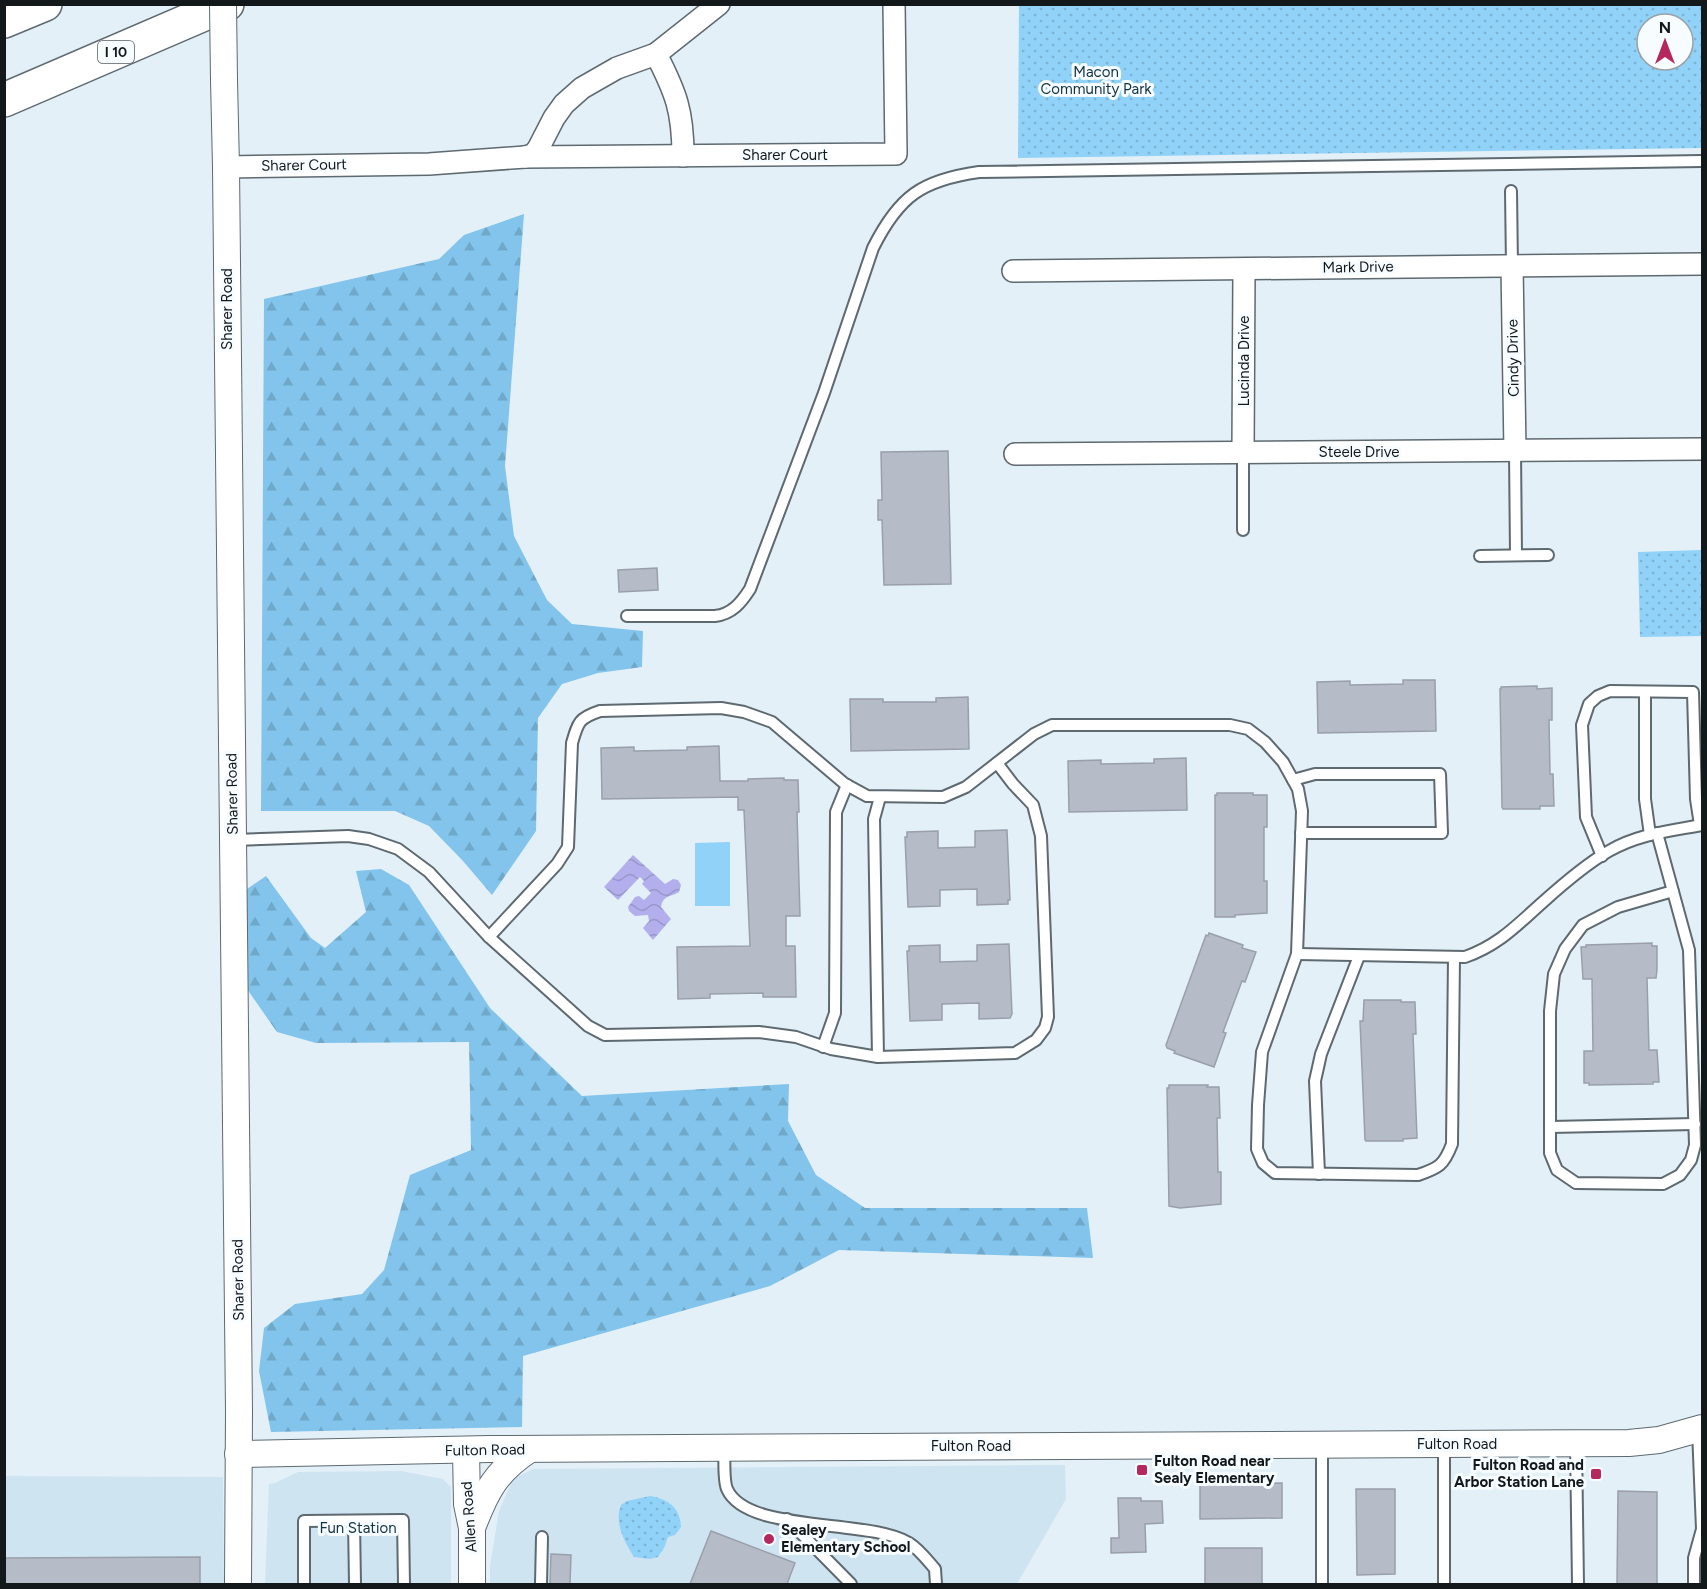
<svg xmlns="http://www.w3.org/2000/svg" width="1707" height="1589" font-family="Figtree,sans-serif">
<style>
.built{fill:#cfe4f1}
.green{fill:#90d2f8}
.forest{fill:url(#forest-firs)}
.park{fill:url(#park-dots);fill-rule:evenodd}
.water{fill:url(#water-waves)}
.building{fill:#b5bbc7;stroke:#99a0ab;stroke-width:1.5}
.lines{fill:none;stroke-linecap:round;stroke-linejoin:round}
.service-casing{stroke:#5e6970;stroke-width:14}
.minor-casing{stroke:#5e6970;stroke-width:24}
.tertiary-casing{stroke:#5e6970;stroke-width:28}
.motorway-casing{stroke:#5e6970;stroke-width:36}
.service{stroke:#fff;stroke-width:10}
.minor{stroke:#fff;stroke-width:21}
.tertiary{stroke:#fff;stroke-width:26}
.motorway{stroke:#fff;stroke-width:33}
.tertiary-bridge-casing{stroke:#5e6970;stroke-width:28;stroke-linecap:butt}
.tertiary-bridge{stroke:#fff;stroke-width:26}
.poi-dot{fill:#b5285d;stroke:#f6fcff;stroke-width:2}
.labels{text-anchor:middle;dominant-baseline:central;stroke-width:6;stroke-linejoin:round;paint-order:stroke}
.shield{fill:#f6fcff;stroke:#575c5f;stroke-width:1.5}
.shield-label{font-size:14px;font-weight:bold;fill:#13181b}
.park-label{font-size:15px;fill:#123141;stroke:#f6fcff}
.street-label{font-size:15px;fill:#13181b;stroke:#f6fcff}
.poi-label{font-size:15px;font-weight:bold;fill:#13181b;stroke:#f6fcff;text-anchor:start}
</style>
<defs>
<pattern id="forest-firs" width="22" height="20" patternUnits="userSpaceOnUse" patternTransform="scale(1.5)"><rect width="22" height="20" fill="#82c4eb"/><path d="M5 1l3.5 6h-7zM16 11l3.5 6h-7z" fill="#6fa8c9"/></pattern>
<pattern id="park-dots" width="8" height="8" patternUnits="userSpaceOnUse" patternTransform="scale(1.5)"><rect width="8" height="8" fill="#90d2f8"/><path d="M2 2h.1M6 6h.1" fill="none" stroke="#7bb4d4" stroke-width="1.8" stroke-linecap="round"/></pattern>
<pattern id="water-waves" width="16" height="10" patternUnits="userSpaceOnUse" patternTransform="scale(1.5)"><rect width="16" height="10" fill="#b2afec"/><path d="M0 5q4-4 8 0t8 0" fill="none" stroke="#9896ca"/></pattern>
</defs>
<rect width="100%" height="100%" fill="#e3f0f8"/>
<g class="built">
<polygon points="1065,1465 1066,1499 1017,1584 490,1584 490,1566 499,1511 513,1479 533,1469"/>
<polygon points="401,1471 443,1479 451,1487 451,1584 265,1584 269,1484 275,1483 298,1472"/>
<polygon points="5,1476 223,1477 224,1584 5,1584"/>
</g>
<polygon class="green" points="730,842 730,906 695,906 695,843"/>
<g class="forest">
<polygon points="524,214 505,466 514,536 547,600 572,624 643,631 642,667 598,673 562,684 538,718 536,831 492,895 463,861 429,826 395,811 261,811 264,299 439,259 464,235"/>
<polygon points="381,869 409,885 490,1008 582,1096 789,1084 788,1121 816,1175 865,1208 1087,1208 1093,1258 839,1250 770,1286 523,1356 522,1427 271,1432 259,1371 264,1328 295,1304 362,1294 384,1270 410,1175 471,1150 469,1042 316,1043 277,1032 247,989 247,889 266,876 311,938 325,948 366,912 356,871"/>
</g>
<g class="park">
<path d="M1019,5H1702V148L1018,158ZM1647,24H1683V60H1647Z"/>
<polygon points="1702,550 1702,636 1640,637 1638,552"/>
<path d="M650,1496C668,1499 680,1507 681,1527L675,1535L668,1537L664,1548L658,1557L650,1559L634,1557C624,1541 614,1523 621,1505L627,1501Z"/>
</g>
<path class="water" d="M633,855L665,884L673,879L678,880L681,885L679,892C671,897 663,895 661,907L671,919L653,940L643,928L649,921L648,915L635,916L629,911L628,907L635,897L639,896L644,900L651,893L642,884L644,881L640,877L618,900L604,887Z"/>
<g class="building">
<polygon points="948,451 951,584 884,585 882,520 878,520 878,500 882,500 881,452"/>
<polygon points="657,568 658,590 619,592 618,570"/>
<polygon points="1403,680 1435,680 1436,731 1318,733 1317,682 1350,681 1350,685 1403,684"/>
<polygon points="1537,686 1537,689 1552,688 1552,720 1549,720 1550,774 1553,774 1554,806 1540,806 1540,809 1503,809 1502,807 1500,689 1501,689 1501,687"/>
<polygon points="968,697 969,749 851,751 850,699 883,699 883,702 936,702 936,698"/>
<polygon points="719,746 720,781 748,781 748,779 784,778 784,780 798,780 799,812 797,812 800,916 786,916 786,946 795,946 796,997 763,997 763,993 710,994 710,998 678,999 677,947 750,946 744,810 738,810 738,797 602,799 601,748 634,747 634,751 687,750 687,747"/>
<polygon points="1186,758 1187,810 1069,812 1068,761 1101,760 1101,764 1154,763 1154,759"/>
<polygon points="1217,793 1253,793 1253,795 1267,795 1267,827 1264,827 1264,881 1267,881 1267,913 1235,915 1235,917 1215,917 1215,795 1217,795"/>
<polygon points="1007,830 1010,900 1008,900 1008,904 977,905 977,889 940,890 940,906 908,907 905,837 907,837 907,832 938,831 938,848 975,847 975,831"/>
<polygon points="1209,933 1243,945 1242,948 1256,952 1245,982 1242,981 1223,1032 1226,1033 1214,1067 1174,1053 1175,1051 1167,1048 1166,1045 1206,935 1208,936"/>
<polygon points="1652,943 1652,946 1657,946 1657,970 1656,978 1647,978 1649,1050 1657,1050 1659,1082 1653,1082 1653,1084 1589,1085 1589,1083 1584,1083 1584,1051 1593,1051 1592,979 1583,979 1581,947 1586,947 1586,945"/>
<polygon points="1009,944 1012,1014 1010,1018 979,1019 979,1003 942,1004 942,1020 910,1021 907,951 909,951 909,946 940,945 940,962 977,961 977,945"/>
<polygon points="1364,1000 1401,1000 1401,1002 1415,1002 1416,1034 1413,1034 1417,1138 1403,1139 1403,1141 1366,1141 1365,1140 1360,1021 1363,1021"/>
<polygon points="1169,1085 1208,1085 1207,1087 1219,1087 1220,1118 1217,1118 1218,1172 1221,1172 1221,1204 1180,1208 1169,1206 1167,1088 1169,1088"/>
<polygon points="1282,1483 1282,1518 1200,1519 1200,1484"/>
<polygon points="1356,1489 1395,1489 1395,1574 1357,1575"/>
<polygon points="1618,1491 1657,1492 1657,1584 1617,1584"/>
<polygon points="1118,1498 1141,1498 1141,1501 1162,1501 1163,1523 1145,1524 1146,1552 1111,1553 1111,1538 1119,1538"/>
<polygon points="711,1531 795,1563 787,1584 690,1584"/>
<rect x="1205" y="1548" width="57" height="36"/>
<polygon points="551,1554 571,1555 570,1584 550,1584"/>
<polygon points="200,1557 200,1584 4,1584 4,1558"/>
</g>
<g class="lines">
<g class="service-casing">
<g id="service">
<polyline points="1511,191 1512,266"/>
<polyline points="1515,451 1516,555"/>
<polyline points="1243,453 1243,530"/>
<polyline points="1480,556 1548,555"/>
<path d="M627,616H715C732,614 741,603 750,589L824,393L873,248C899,196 922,180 979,172L1702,161"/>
<polyline points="1645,692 1645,799 1650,835"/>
<polyline points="1293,780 1315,774 1440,774 1442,833 1301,833"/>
<polyline points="1657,833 1689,950 1695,1145 1691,1160 1680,1175 1663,1184 1576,1183 1557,1170 1550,1153 1550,1011 1554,974 1565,949 1583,925 1618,907 1673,891"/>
<polyline points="233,840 348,836 369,839 398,849 429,872 489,937 588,1026 605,1035 759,1032 796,1037 831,1049 878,1057 1015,1053 1036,1040 1045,1028 1048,1017 1041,836 1033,805 1013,784 997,763"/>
<polyline points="1602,856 1586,817 1582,725 1589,704 1598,696 1610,691 1693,692 1696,799 1700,825"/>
<path d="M489,937L557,864L568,847L572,743C578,722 579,718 600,711L721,708L744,712L772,722L845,784L867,796L943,797L966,787L1034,734L1052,725H1230L1248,729L1265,742L1283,762L1298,789L1302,811L1297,954L1262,1052L1258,1105L1257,1149L1263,1163L1275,1173L1418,1175C1439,1168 1444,1165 1452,1144L1454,957"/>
<path d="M1297,954L1465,957C1499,945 1517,925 1543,902C1563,884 1586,864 1609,851C1638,834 1670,831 1702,825"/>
<polyline points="823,1047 835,1013 836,812 847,785"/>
<polyline points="878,1057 874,819 880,797"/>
<polyline points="1550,1127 1695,1124"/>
<polyline points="1319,1174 1315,1081 1321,1054 1359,956"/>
<polyline points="1322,1444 1322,1584"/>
<polyline points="1444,1444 1444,1584"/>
<polyline points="1576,1444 1578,1584"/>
<path d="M724,1448C725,1458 723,1480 727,1489C747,1534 868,1518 909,1543C919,1549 927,1560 935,1569L936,1584"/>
<polyline points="787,1519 851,1584"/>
<polyline points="354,1521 355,1584"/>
<polyline points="304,1584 304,1521 403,1520 404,1584"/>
<polyline points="541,1584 542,1537"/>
<polyline points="1694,1584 1694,1558 1702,1529 1698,1430"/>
</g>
</g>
<g class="minor-casing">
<g id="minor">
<path d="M656,54C676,93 683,111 683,156"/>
<polyline points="525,157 533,155 538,149 554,118 564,104 582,88 617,68 656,54 719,4"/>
<polyline points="226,167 429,164 525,157 896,154 894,4"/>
<polyline points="1512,266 1515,451"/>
<polyline points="1013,271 1702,264"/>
<polyline points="1243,453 1244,269"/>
<polyline points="1015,454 1702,449"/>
</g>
</g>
<g class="tertiary-casing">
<g id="tertiary">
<polyline points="224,80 226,167 239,1411 238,1584"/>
<polyline points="466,1450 467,1504 472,1528 472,1584"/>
<polyline points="238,1454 490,1449 1629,1443 1659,1440 1702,1428"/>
<path d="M472,1528C486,1491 496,1471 530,1449"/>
</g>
</g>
<g class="motorway-casing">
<g id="motorway">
<polyline points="4,21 45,4"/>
<polyline points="4,100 227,4"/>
</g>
</g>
<use href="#service" class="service"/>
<use href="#minor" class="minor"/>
<use href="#tertiary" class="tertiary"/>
<use href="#motorway" class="motorway"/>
<g class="tertiary-bridge-casing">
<polyline id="tertiary-bridge" points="223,4 224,80"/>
</g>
<use href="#tertiary-bridge" class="tertiary-bridge"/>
</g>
<g class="poi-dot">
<rect x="1136" y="1464" width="12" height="12" rx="3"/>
<rect x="1590" y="1468" width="12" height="12" rx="3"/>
<circle cx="769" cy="1539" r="6"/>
</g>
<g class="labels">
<rect class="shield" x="98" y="41" width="36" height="22" rx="4.5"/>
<g class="shield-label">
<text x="116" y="52">I 10</text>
</g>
<g class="park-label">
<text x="1096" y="72">Macon<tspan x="1096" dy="17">Community Park</tspan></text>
<text x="358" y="1528">Fun Station</text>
</g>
<g class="street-label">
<text x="785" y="155">Sharer Court</text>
<text transform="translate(304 165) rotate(-1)">Sharer Court</text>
<text transform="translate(1358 267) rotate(-1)">Mark Drive</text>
<text transform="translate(227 309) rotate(-90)">Sharer Road</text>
<text transform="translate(1513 358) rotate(-91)">Cindy Drive</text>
<text transform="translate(1244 361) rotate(-90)">Lucinda Drive</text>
<text x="1359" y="452">Steele Drive</text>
<text transform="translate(232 794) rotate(-91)">Sharer Road</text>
<text transform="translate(238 1280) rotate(-91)">Sharer Road</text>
<text x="1457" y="1444">Fulton Road</text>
<text x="971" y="1446">Fulton Road</text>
<text transform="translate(485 1450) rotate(-1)">Fulton Road</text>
<text transform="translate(469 1517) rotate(-94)">Allen Road</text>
</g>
<g class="poi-label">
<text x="1154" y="1461">Fulton Road near<tspan x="1154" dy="17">Sealy Elementary</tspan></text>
<text x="1584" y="1465" text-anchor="end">Fulton Road and<tspan x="1584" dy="17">Arbor Station Lane</tspan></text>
<text x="781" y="1530">Sealey<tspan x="781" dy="17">Elementary School</tspan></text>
</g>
</g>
<rect width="1707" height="1589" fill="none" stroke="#13181b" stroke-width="12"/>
<g transform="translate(1665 42)"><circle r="28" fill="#f6fcff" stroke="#9ba1a4" stroke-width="1.5"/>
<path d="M0-4.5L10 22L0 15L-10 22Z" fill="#b5285d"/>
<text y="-9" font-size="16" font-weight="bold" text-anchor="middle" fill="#13181b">N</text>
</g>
</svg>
